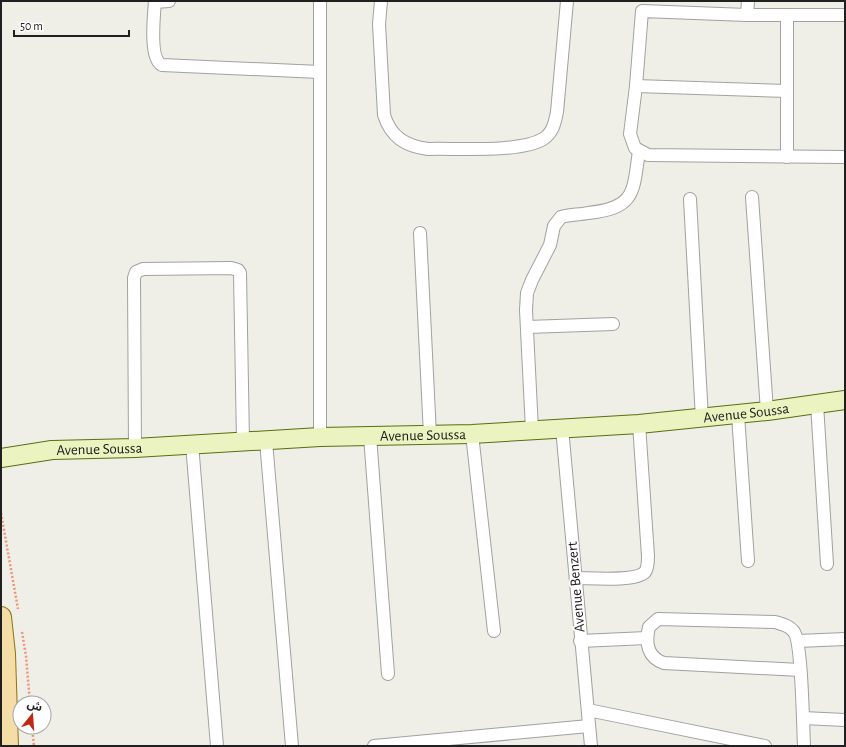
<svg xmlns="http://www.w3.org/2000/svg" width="846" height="747" font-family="'Alegreya Sans','Noto Sans Arabic',sans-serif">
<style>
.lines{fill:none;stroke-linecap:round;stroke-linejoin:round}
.street-casing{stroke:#a1a1a1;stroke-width:14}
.secondary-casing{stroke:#576f0f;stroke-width:20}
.primary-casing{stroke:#8e750d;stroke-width:22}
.path{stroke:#ee9579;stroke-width:2.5;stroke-dasharray:2 2;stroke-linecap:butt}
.street{stroke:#fff;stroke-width:12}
.secondary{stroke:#ebf4c0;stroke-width:18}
.primary{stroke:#f4dda7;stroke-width:20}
.labels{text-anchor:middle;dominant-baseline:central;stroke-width:3.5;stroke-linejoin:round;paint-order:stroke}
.street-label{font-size:15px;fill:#202020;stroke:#fff}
</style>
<rect width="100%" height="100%" fill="#efeee7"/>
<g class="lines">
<g class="street-casing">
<g id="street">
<path d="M155,1C154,15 149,59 162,65L320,72"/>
<polyline points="320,1 320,437"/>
<path d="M381,1L379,24L384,115C391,137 405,146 428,149C456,148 520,153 543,139C553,133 555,122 557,112L567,1"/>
<polyline points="155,2 169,1"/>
<polyline points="747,15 748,1"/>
<polyline points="845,15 747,15 642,11 636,86 630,134 635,148 648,155 845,157"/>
<polyline points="636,86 787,91"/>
<polyline points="787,157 787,15"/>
<polyline points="752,197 767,411"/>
<polyline points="690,199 702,419"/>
<polyline points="420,233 430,435"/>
<polyline points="527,327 613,324"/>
<polyline points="817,404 827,564"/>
<polyline points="738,415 748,561"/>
<polyline points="562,428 591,746"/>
<path d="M532,430L526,310L527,293L532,280L550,245L554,226L561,217C570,214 579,215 588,213C636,208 633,192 639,151"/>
<polyline points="472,434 494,631"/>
<polyline points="370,436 388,674"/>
<polyline points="266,441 292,746"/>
<polyline points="192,444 217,746"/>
<polyline points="135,448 134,278 136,272 143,269 231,268 238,270 240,273 243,442"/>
<path d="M576,578C590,578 636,582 645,572C648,568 648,561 648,556L639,424"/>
<polyline points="580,641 647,638"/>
<polyline points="798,641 845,639"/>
<path d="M800,670L664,663C648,658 645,643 649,627L658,619L775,622C782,624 790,626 794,632C802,642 803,728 804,746"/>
<polyline points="588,710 765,746"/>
<polyline points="803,718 845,720"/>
<polyline points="374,746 589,726"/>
</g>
</g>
<g class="secondary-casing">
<g id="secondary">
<path id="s1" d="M1,458L52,450L135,448L320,437L472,434L639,424L767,411L845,400"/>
</g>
</g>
<g class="primary-casing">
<polyline id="primary" points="1,617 5,654 8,746"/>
</g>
<g class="path">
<polyline points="1,513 18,609"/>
<polyline points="22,632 26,656 30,703"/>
<polyline points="32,727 34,746"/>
</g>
<use href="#street" class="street"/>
<use href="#secondary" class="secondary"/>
<use href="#primary" class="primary"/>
</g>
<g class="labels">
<g class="street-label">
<text stroke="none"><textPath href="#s1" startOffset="747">Avenue Soussa</textPath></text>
<text stroke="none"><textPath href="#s1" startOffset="423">Avenue Soussa</textPath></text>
<text stroke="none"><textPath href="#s1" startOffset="99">Avenue Soussa</textPath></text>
<text transform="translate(576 587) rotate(-95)">Avenue Benzert</text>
</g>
</g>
<rect width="846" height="747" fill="none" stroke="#202020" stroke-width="4"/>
<g transform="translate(32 715) rotate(17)"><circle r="19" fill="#ffffff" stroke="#a6a6a6"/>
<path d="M0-3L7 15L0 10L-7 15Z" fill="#be2912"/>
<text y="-6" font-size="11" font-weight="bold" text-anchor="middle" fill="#202020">ش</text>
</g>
<path d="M14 30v6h115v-6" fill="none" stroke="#202020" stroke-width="2"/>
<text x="20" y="30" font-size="12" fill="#202020" stroke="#ffffff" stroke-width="3" paint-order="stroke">50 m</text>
</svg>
